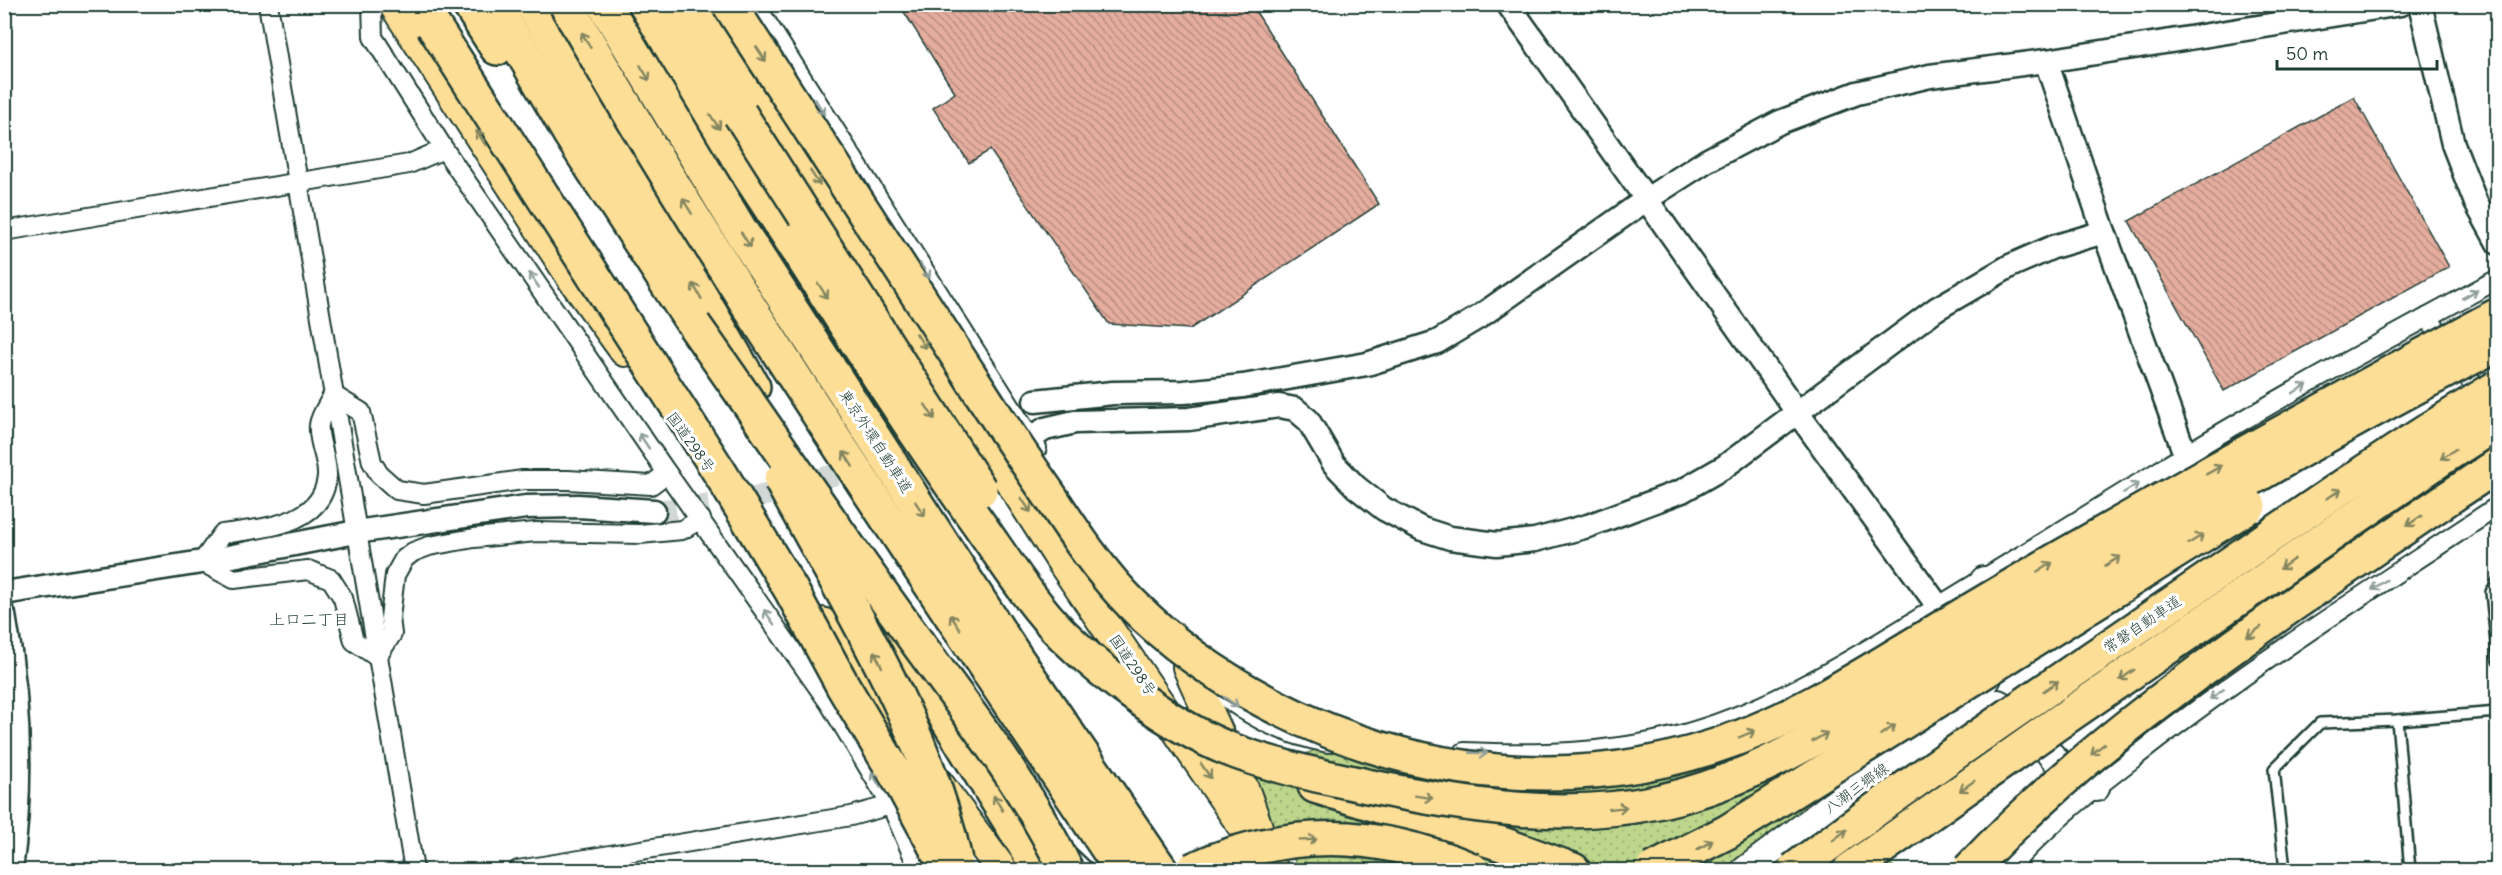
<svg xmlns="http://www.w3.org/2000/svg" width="2502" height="875" font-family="Delius,'Klee One',sans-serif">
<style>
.grass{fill:url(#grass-dots);stroke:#6e8a60;stroke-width:1.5}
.building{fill:url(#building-back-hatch);stroke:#1f3d34;stroke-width:1.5}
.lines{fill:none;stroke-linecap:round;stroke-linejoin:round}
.tertiary-tunnel{stroke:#d2d8d6;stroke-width:22;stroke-dasharray:22 11;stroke-linecap:butt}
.service-casing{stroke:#1f3d34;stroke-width:14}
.minor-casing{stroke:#1f3d34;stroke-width:22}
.tertiary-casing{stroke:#1f3d34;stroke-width:27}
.secondary-casing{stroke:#1f3d34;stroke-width:30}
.trunk-casing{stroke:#1f3d34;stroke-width:34}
.motorway-casing{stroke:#1f3d34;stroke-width:38}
.service{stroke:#fff;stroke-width:9}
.minor{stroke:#fff;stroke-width:18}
.tertiary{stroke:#fff;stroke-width:22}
.secondary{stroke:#fff;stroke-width:26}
.trunk{stroke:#fdde96;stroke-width:30}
.motorway{stroke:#fdde96;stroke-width:33}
.motorway-bridge-casing{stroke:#1f3d34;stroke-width:38;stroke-linecap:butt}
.motorway-bridge{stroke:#fdde96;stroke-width:33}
.oneway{stroke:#838560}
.oneway2{stroke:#8f9e9a}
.labels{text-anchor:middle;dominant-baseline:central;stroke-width:6;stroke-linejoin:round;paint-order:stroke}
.street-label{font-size:15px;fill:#1f3d34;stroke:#fff}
.neighbourhood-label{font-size:16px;fill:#1f3d34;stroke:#fff}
</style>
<defs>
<pattern id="grass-dots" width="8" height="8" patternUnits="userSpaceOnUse" patternTransform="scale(1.5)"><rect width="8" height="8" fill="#bed68c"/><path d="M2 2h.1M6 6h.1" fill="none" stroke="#9aaf73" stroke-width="1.8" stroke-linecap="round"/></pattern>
<pattern id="building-back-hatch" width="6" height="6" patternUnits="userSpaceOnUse" patternTransform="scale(1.5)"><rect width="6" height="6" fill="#e5ad9e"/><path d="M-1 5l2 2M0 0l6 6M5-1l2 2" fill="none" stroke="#b98e82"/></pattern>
</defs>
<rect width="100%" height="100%" fill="#fff"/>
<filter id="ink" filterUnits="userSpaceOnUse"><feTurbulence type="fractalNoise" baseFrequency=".0167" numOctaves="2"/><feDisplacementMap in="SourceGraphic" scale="12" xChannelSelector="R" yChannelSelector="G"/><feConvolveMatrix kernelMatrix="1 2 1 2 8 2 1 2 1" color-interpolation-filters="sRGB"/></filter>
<g filter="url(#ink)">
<polygon class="grass" points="1719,734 1898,870 1300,870 1245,779 1320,748 1519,760"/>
<g class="building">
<polygon points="899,4 1251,4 1379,204 1190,329 1109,324 990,150 969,163 933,108 955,93"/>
<polygon points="2354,97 2449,267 2224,391 2129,221"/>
</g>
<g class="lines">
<polyline class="tertiary-tunnel" points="654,511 745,501 840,473 932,435"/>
<g class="service-casing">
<g id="service">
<polyline points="2498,581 2491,592 2498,661"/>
<polyline points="2397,720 2410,870"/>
<polyline points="1072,853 1090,870"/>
<polyline points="2285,870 2274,769 2320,723 2397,720 2498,712"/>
</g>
</g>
<g class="minor-casing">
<g id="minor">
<polyline points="268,4 414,870"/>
<polyline points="372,4 373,37 444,149 667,473 830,704 891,805 919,870"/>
<polyline points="755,4 1037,448"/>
<polyline points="4,231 409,164 444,149"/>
<polyline points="2428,317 2485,402"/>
<path d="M667,473L651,485L568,480H523L424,494L397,490L379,474L372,462L361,412L333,395C329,403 320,415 319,425C317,441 328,459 327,476C323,527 259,528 222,534L202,562L234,579L308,570L331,579L343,598L354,641L377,657L392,634L390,618L395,575L404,559L413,552L429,546L474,538L536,532L640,534L682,530L701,519"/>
<path d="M1203,679C1240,712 1279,734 1328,743"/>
<path d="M1464,752C1535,755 1607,754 1677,736C1772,711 1854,658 1936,608C2009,563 2082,519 2154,474C2266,404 2382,342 2498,279"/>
<polyline points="518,870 851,816 891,805"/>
<path d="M2008,870C2044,826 2099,785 2144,750C2257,662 2378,586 2498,506"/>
</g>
</g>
<g class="tertiary-casing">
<g id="tertiary">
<polyline points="1508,4 1797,412 1938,606"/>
<polyline points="2420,4 2453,144 2476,203 2498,243"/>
<polyline points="2046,61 2104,232 2185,454"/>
<polyline points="1035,401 1113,393 1184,392 1243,386 1367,364 1437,342 1479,317 1647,199 1706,161 1780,122 1857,93 1930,76 2046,61 2401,4"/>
<polyline points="1031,438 1045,429 1075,422 1189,419 1279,406 1295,409 1308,420 1334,464 1356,487 1384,509 1422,529 1450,538 1497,544 1535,540 1588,526 1682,491 1724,467 1936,309 2010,266 2053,247 2104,232"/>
<polyline points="4,593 202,562 356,532 526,507 578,506 654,511"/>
<path d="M4,615C20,701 23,784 11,870"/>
</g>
</g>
<g class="secondary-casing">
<g id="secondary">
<polyline points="1984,580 1984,618"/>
<polyline points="1969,708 1998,703 2022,717 2050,754 2073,778 2096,788"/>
<polyline points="1745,870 1829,807 1969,708 1988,678 1989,663"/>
</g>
</g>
<g class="trunk-casing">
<g id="trunk">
<polyline points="394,4 573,279 625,351"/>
<polyline points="704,4 1063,563 1273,870"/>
<polyline points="822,623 908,742"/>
<polyline points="1188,667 1245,793 1257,827"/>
<polyline points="936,781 1002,870"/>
</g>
</g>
<g class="motorway-casing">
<g id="motorway">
<polyline points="420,4 433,25"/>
<polyline points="469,4 497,48"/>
<polyline points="494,4 570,134 690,319"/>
<polyline points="532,4 753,387"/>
<polyline points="635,4 684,76 792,241"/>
<polyline points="670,4 740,114"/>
<polyline points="895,634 1040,870"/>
<polyline points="1014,655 1161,870"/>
<polyline points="988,671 1122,870"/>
<polyline points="1315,786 1505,845 1573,870"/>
</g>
</g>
<use href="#service" class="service"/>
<use href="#minor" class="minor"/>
<use href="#tertiary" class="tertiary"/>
<use href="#secondary" class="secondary"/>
<use href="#trunk" class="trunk"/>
<use href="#motorway" class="motorway"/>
<g class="motorway-bridge-casing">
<g id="motorway-bridge">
<path d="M566,4C696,233 843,452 988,671"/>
<polyline points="604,4 742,233 1014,655"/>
<path d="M729,4C809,128 889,251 969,374C995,415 1022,456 1050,496C1075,534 1100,572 1132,604C1171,644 1219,677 1268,703C1415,779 1581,797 1738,738C1791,718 1840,689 1888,660C1946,625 2004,590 2063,556C2207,474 2351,393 2498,315"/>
<polyline points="433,25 722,476 791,590 843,686 904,788 948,870"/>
<polyline points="740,114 980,490"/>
<path d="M792,241C852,335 911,429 976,520C1004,559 1030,602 1064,636C1106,677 1172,726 1226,748C1271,766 1321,776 1367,786C1462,805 1561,822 1657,802C1732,786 1791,753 1857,715C1914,682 1970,647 2027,613C2181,519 2336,426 2498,344"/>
<path d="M694,325C760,418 823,513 890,605C952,692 1020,774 1066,870"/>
<path d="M781,480C847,603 925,723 955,860"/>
<path d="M1192,870C1286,827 1377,829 1472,870"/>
<polyline points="1652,870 1727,832 2249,506"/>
<path d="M1794,870C1918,776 2047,689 2176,601C2282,528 2387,454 2498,387"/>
<polyline points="1850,870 2056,724 2448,454 2498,422"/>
<path d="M1969,870C2066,767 2179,684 2295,603C2362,557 2429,510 2498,465"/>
</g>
</g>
<use href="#motorway-bridge" class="motorway-bridge"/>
</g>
<defs><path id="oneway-shaft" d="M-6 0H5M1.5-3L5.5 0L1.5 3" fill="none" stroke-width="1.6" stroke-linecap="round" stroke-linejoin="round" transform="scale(1.5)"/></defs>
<g class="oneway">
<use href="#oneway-shaft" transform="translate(586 40) rotate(-120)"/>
<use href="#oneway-shaft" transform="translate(761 54) rotate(57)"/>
<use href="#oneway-shaft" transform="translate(645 73) rotate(59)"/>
<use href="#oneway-shaft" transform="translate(715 122) rotate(57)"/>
<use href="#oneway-shaft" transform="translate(481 138) rotate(-123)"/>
<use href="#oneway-shaft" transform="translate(815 178) rotate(57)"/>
<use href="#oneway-shaft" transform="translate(687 206) rotate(-122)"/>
<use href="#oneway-shaft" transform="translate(746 240) rotate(57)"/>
<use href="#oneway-shaft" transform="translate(697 291) rotate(-120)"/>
<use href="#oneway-shaft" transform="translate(823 291) rotate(57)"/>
<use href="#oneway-shaft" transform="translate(921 341) rotate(57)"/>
<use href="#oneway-shaft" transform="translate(930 412) rotate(57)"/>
<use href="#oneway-shaft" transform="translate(2448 454) rotate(147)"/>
<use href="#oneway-shaft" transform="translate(848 459) rotate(-123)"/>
<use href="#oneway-shaft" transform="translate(2214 470) rotate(-29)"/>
<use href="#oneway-shaft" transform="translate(2334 494) rotate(-34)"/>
<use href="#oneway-shaft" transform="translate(1026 505) rotate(57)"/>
<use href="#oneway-shaft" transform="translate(920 509) rotate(57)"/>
<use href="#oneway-shaft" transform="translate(2414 521) rotate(145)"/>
<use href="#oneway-shaft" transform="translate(2196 539) rotate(-32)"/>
<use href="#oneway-shaft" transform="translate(2113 561) rotate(-31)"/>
<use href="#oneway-shaft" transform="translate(2287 564) rotate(145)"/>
<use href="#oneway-shaft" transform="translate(2045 567) rotate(-30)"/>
<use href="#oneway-shaft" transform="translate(955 622) rotate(-123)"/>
<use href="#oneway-shaft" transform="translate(2254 632) rotate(145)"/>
<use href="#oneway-shaft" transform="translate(878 659) rotate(-116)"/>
<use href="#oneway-shaft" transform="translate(2127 675) rotate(145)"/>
<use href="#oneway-shaft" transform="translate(2051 686) rotate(-34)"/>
<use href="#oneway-shaft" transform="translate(1888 730) rotate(-32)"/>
<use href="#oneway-shaft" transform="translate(1747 734) rotate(-23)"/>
<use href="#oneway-shaft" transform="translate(1820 737) rotate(-30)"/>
<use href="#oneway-shaft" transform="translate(2098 749) rotate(141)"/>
<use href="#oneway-shaft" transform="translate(1206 771) rotate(56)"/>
<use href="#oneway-shaft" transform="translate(1967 786) rotate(145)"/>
<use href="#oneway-shaft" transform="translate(1424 797) rotate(9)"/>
<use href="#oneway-shaft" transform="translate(998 803) rotate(-121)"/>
<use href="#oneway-shaft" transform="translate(1618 808) rotate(-7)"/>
<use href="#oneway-shaft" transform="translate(1840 835) rotate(-37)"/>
<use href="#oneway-shaft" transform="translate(1308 840) rotate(-4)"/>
<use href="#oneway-shaft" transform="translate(1705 845) rotate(-29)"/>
</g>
<g class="oneway2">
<use href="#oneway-shaft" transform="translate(820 107) rotate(58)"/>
<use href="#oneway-shaft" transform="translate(925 271) rotate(58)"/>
<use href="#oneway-shaft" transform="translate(534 280) rotate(-124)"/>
<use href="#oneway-shaft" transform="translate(2470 294) rotate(-29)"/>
<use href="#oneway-shaft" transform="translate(2300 389) rotate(-30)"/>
<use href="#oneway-shaft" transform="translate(644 441) rotate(-124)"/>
<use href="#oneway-shaft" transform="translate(2131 488) rotate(-32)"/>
<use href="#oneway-shaft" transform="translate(2379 585) rotate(146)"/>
<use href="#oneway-shaft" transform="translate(769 617) rotate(-125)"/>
<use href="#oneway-shaft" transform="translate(2217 694) rotate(144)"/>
<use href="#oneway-shaft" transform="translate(1231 702) rotate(35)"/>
<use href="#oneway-shaft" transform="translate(1479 753) rotate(2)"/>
<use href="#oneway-shaft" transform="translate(876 780) rotate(-121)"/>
</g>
</g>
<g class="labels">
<g class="street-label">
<text transform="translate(876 441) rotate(57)">東京外環自動車道</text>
<text transform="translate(691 442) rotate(54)">国道298号</text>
<text transform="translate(2142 624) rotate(-34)">常磐自動車道</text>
<text transform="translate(1133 665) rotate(56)">国道298号</text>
<text transform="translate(1856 788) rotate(-36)">八潮三郷線</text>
</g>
<g class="neighbourhood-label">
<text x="309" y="619">上口二丁目</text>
</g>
</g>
<rect width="2502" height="875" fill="none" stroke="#fff" stroke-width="24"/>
<rect x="12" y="12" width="2478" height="851" fill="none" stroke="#1f3d34" stroke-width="2" filter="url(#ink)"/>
<path d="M2277 60v9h160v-9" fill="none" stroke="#1f3d34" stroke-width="3"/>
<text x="2286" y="60" font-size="18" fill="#1f3d34" stroke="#ffffff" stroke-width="4.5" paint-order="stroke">50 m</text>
</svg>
